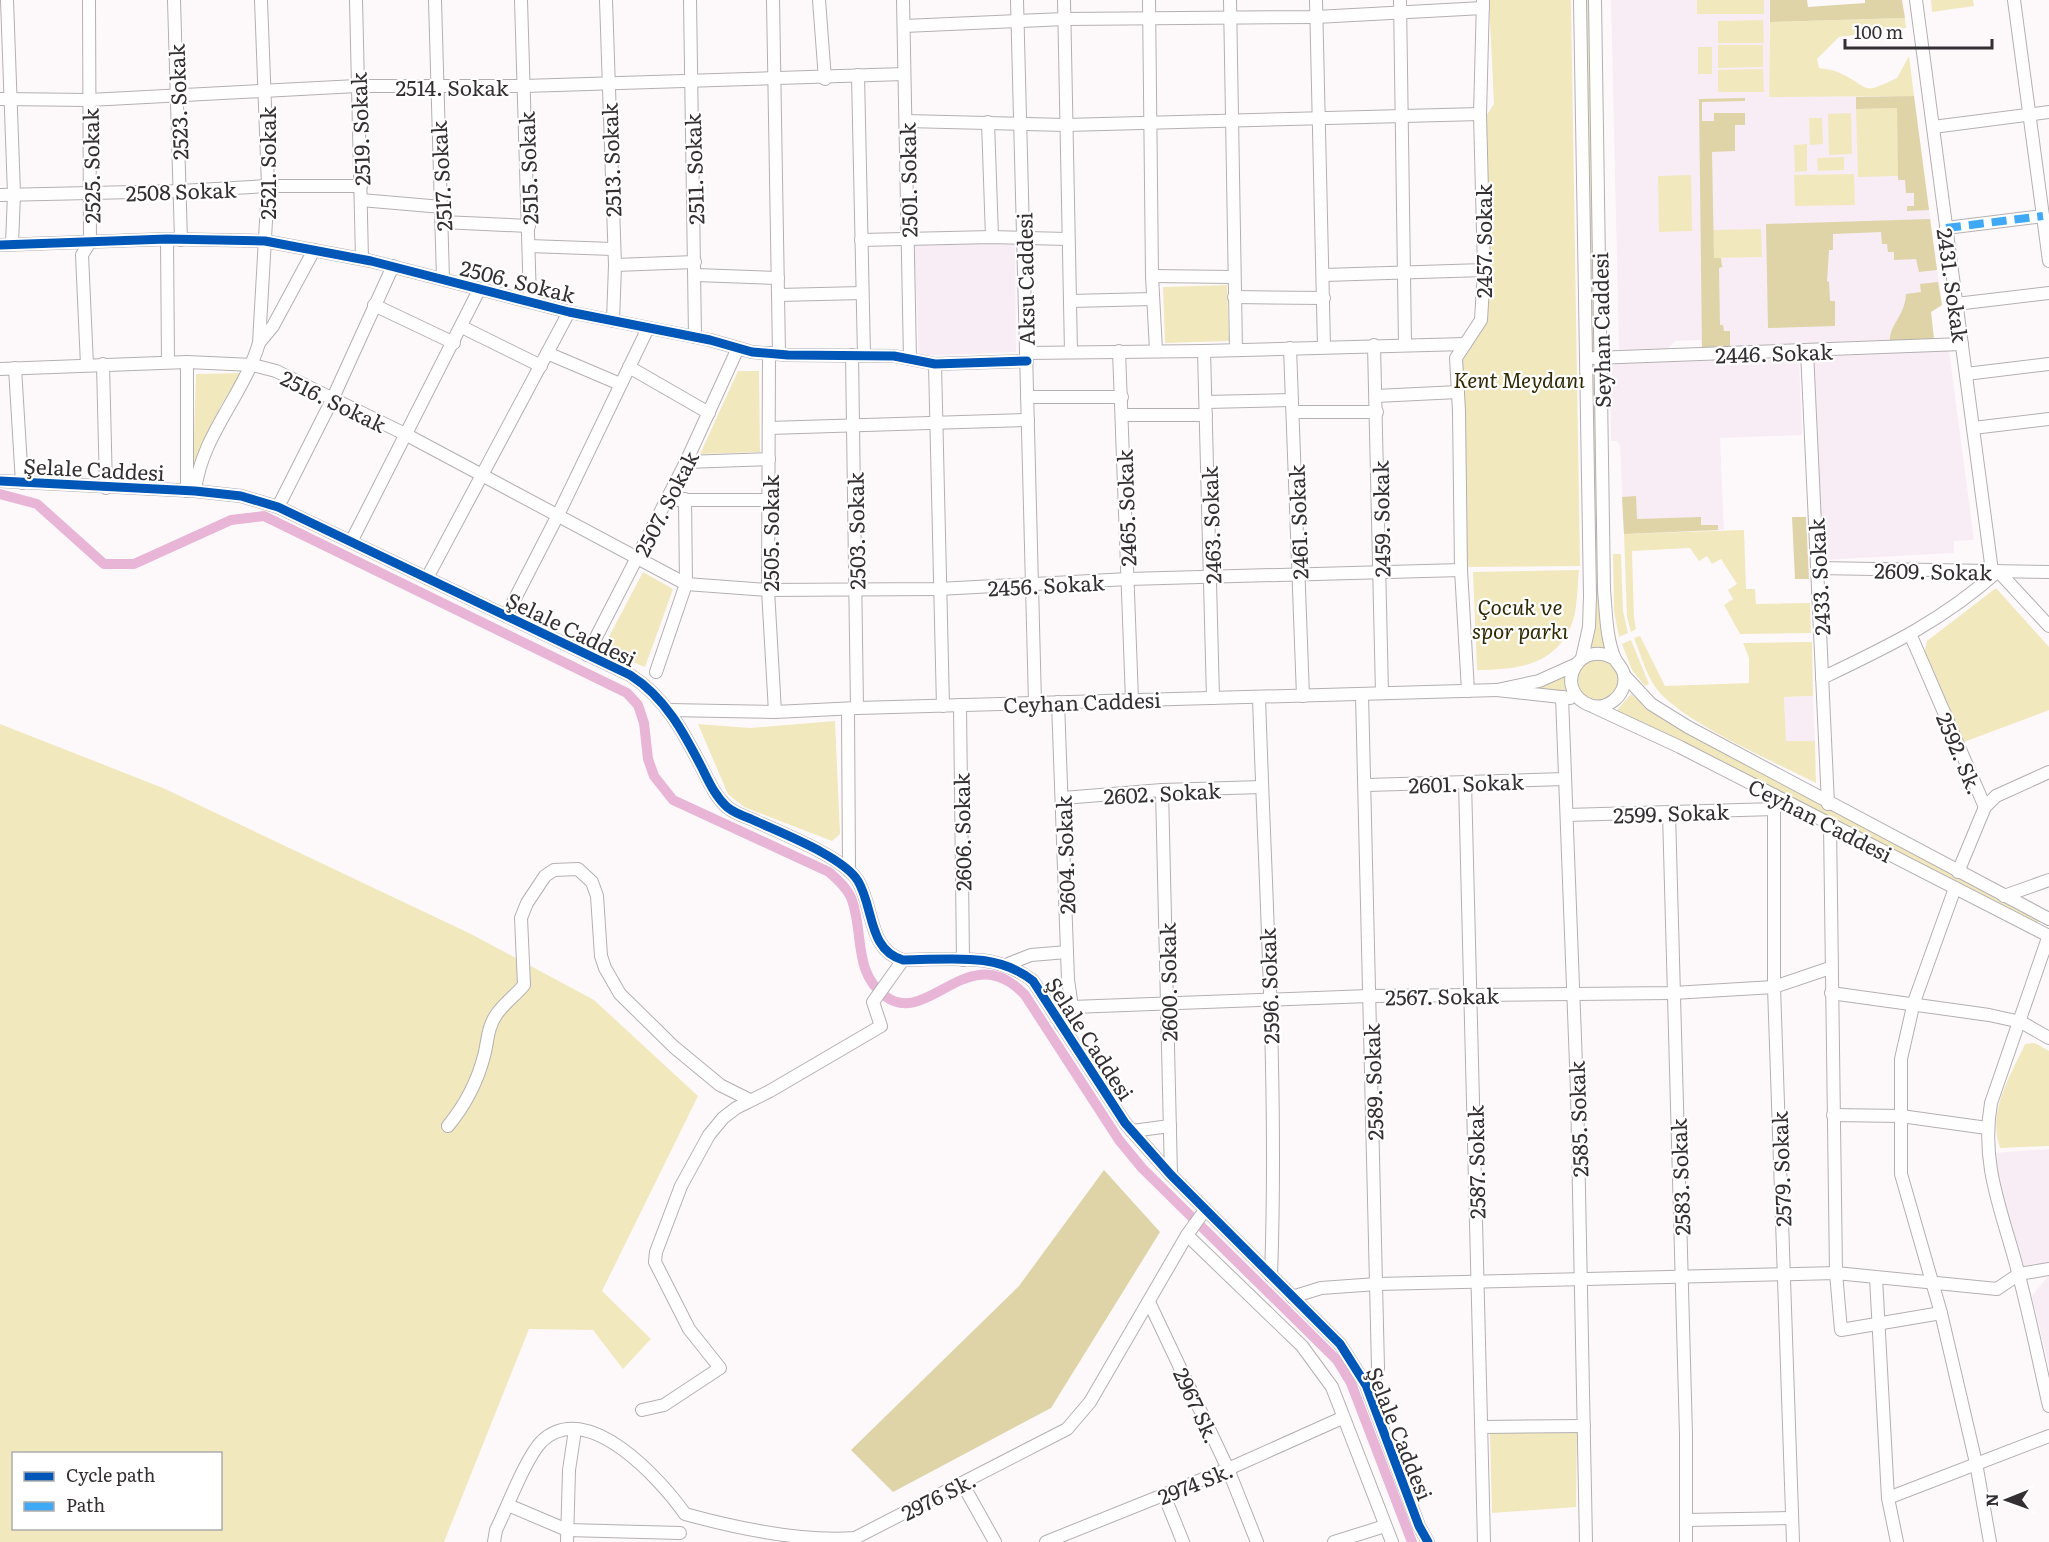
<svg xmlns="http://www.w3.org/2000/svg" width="2049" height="1542" font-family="Literata,serif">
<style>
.built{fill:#f8edf4}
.green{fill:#f2e8be;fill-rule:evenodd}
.forest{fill:#ded4a8}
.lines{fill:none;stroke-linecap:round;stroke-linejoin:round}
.canal{stroke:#e8b5d7;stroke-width:10}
.minor-casing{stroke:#b4b0b2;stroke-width:14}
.minor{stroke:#fffefe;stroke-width:12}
.quiet{stroke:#3fa9f5;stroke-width:8;stroke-dasharray:15 8;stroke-linecap:butt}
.cycleway-casing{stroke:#fff;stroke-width:13}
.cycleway{stroke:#0057b8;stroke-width:9}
.labels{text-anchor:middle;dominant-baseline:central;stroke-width:4.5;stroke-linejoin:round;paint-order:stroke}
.street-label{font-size:21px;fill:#332f32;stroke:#fff}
.park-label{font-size:21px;font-style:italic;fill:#302904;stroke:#fff}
</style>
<rect width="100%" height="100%" fill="#fdf9fb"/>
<g class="built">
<polygon points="1611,0 1770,0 1769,97 1914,96 1942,305 1931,312 1934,339 1702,349 1701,340 1675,341 1667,350 1619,351"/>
<polygon points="1015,242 1016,352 919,356 914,245"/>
<polygon points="1949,350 1974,540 1954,541 1954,553 1822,560 1812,357"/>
<polygon points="1799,358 1802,435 1720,438 1724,530 1624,534 1620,446 1617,441 1611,441 1610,364"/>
<polygon points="1813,696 1815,741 1786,742 1784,697"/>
<polygon points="2049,1149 2049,1264 2024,1268 1997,1177 1993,1153"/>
<polygon points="2049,1275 2049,1367 2032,1296"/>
</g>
<g class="green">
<polygon points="1489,0 1571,0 1580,566 1466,567 1461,358 1487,322 1486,116 1494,104"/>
<polygon points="1586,0 1589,0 1595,353 1592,353"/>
<rect x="1697" y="0" width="67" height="14"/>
<polygon points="1931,0 1973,0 1974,6 1932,12"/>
<path d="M1905,18L1906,28L1839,37L1817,59L1819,68C1826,69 1835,70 1842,74C1872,89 1861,95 1897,78L1909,56L1914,96L1769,97L1770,22Z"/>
<polygon points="1763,20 1764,43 1718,43 1718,21"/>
<polygon points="1718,45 1763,45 1763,67 1718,68"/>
<rect x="1698" y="47" width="14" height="27"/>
<polygon points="1763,69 1764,92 1718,92 1718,70"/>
<polygon points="1897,108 1898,176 1858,177 1856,109"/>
<polygon points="1851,113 1852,154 1829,155 1828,114"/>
<polygon points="1809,118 1822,118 1823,144 1810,145"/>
<polygon points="1807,144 1807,171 1795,172 1794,145"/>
<polygon points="1844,157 1844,170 1818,171 1817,158"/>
<polygon points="1854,174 1855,205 1795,206 1794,175"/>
<polygon points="1691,175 1692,231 1659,232 1658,176"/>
<polygon points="1761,229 1762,257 1714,258 1713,230"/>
<polygon points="1227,285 1229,341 1165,343 1163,287"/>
<polygon points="1595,365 1606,649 1591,647 1596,593 1592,366"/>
<polygon points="738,371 759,371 760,452 700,454"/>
<polygon points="241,373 221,405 193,469 196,374"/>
<polygon points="1744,530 1746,589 1755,589 1756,604 1810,603 1811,633 1740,634 1724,605 1733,599 1728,590 1737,584 1721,559 1712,564 1707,556 1699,561 1690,548 1632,551 1634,618 1636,629 1631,632 1627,617 1624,534"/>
<polygon points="1613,554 1621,554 1623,611 1628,633 1619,637 1614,611"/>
<path d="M1579,570C1577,587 1578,610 1571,626C1553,667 1517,669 1477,670L1473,572Z"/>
<polygon points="643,572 673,589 645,667 602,650"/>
<polygon points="1996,588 2049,647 2049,710 1964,742 1924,654 1927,641"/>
<path d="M1640,636L1665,686L1749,683V658L1743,643L1812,642L1813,696L1784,697L1786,741H1815L1816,783C1775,762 1689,725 1660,693C1647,679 1641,655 1634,638Z"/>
<polygon points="1631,640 1649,684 1645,686 1632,670 1622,644"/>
<circle cx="1598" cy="680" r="20"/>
<polygon points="1565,675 1567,693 1518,688"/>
<polygon points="1631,694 1662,718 2040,920 2037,925 1675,738 1619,712 1617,710"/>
<polygon points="835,721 840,834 832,841 744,807 728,794 698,724 750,728"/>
<path d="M0,724L163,788L471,934L594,1000L698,1096L602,1291L651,1339L623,1369L593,1330L529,1329L444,1542H0ZM14,1454H220V1528H14Z"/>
<path d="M2035,1043L2049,1051V1146L2000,1148C1987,1112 2010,1077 2025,1044Z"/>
<polygon points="1577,1430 1576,1507 1492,1513 1490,1433"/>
</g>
<g class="forest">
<polygon points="1770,0 1807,0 1808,7 1865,3 1865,0 1902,0 1905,18 1770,22"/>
<polygon points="1914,96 1929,210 1907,211 1907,206 1914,206 1914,193 1906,193 1905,180 1898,180 1897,108 1856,109 1856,97"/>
<polygon points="1745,98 1745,101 1702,102 1702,121 1714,121 1714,113 1745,113 1745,125 1735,125 1735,151 1712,152 1714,258 1721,258 1722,266 1724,266 1719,268 1720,325 1723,325 1724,331 1730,331 1730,347 1702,349 1699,99"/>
<polygon points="1930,219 1937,270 1919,272 1916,259 1894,260 1894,252 1888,252 1887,244 1882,244 1881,232 1833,234 1833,250 1829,250 1827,281 1829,282 1830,301 1835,301 1835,326 1768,328 1766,224"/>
<path d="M1938,282L1942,305L1931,312L1934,339L1890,341C1889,325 1905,316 1906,294L1921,292L1920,284Z"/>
<polygon points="1636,496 1637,519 1701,517 1701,525 1718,525 1718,530 1624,534 1622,497"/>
<polygon points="1792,517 1806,517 1809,579 1795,579"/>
<polygon points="1104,1170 1160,1232 1051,1408 893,1492 851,1450 1019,1286"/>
</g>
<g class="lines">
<path class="canal" d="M0,494L37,504L104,564H134L231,520L264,516L627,693L638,705L644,723L648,759L654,776L673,800L829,872C838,880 848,889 852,900C864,934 853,972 885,996C928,1029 969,935 1025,995L1119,1140L1142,1168L1337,1360L1351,1383L1412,1542"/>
<g class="minor-casing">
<g id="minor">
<polyline points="7,0 14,194 12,244"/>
<polyline points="174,0 181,240"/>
<polyline points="356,0 362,259"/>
<polyline points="435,0 443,279"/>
<polyline points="521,0 530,301"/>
<polyline points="606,0 615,265 613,321"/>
<polyline points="690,0 695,337"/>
<polyline points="773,0 779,354"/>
<polyline points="819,0 825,79"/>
<polyline points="903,0 910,359"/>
<polyline points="1017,0 1035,703"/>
<polyline points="1064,0 1071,352"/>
<polyline points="1149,0 1152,276 1156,350"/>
<polyline points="1230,0 1236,350"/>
<polyline points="1316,0 1324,347"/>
<polyline points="1400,0 1405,345"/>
<polyline points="1580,0 1590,596 1589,627 1582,658"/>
<path d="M1595,0L1604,590C1606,611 1606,639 1615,659C1618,665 1623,668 1624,675C1628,696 1604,714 1585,703C1554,685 1580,638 1615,659"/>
<polyline points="1916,0 1992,571"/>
<polyline points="2014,0 2049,261"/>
<polyline points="904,26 1065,19 1316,17 1483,8"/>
<polyline points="858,75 864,355"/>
<polyline points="0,99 89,100 357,86 524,86 904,74"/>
<polyline points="906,121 1066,125 1480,114"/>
<polyline points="988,122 992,237"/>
<polyline points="1933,127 2049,112"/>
<polyline points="0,195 180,191 268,186 361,186"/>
<polyline points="361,200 442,207"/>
<polyline points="442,222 529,226"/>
<polyline points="1946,228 2043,216"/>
<polyline points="167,239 168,362"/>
<polyline points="861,240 992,237 1068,239"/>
<polyline points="0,245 167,239 265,241 371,261 569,312 710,340 752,352 788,355 894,356 935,364 1027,361"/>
<polyline points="529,246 613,249"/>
<polyline points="615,265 695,262"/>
<polyline points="696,275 778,278"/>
<polyline points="1324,275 1484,270"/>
<polyline points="1152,276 1233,277"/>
<polyline points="778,295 862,293"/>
<polyline points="1234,297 1324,298"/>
<polyline points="1070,301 1153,299"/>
<polyline points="1956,304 2049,293"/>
<polyline points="374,305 454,343"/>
<polyline points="462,327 541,366"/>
<polyline points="259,343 273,326 314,250"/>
<polyline points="1374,345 1382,693"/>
<polyline points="1290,348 1303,696"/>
<polyline points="1119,351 1132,700"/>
<polyline points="1204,351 1213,698"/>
<polyline points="1807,351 1828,804"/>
<polyline points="547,353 620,384"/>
<polyline points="769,353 768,590 775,712"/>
<polyline points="1026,353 1204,351 1465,344"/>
<polyline points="852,355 857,708"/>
<polyline points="1594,358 1962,344"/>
<polyline points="103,364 106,488"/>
<polyline points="935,364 943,706"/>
<polyline points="87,365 82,255 90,242 89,0"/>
<polyline points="629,367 709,413"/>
<polyline points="15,368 22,483"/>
<polyline points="0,369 187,362 253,365 276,371 405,434 686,584 768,590 938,589 1128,579 1461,570"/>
<polyline points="1966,374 2049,364"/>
<polyline points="1376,396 1458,392"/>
<polyline points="1027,397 1122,397"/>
<polyline points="1206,402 1292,400"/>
<polyline points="1293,412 1377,412"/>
<polyline points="1122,415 1206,415"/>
<polyline points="769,428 1028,420"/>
<polyline points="1973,428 2049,419"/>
<polyline points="686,462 769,459"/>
<path d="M0,481L195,491L241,496L278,507L630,675C665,697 684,733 702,768C709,782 715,796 727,807C733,812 743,816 751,819C778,832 843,856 858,881C874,908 868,950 903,960C948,960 996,951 1033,981L1125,1123L1171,1175L1340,1344L1366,1385L1419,1526L1428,1542"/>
<polyline points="187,491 187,362"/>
<path d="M195,491C201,436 244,395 259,343L268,186L261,0"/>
<polyline points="666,500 769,500"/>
<polyline points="278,507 332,400 393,266"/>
<polyline points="352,540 479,290"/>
<polyline points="1817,568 2049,572"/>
<polyline points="427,578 569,312"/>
<polyline points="506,616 558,515 648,328"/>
<polyline points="1911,636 1985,807"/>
<polyline points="587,655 686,462 738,348"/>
<polyline points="656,672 686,584 685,499"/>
<polyline points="1624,675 1651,704 1688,727 2049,919"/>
<path d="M1822,678C1889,646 1942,621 1998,571L2049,626"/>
<polyline points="1468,691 1461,570 1459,411 1456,358 1481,320 1484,270 1480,114 1483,0"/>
<polyline points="1362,694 1378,1368 1370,1396"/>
<path d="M1259,697C1265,889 1278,1083 1271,1276"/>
<polyline points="1562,697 1577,1091 1586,1542"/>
<polyline points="1570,698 1497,690 1539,681 1577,664"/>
<polyline points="1058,702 1068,980 1072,1007"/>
<polyline points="960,705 963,960"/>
<polyline points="1594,707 1680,747 2049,936"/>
<polyline points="848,709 849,871"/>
<polyline points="668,710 775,712 857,708 1497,690"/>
<polyline points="1465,782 1484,1542"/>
<polyline points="1367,785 1565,779"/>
<polyline points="1162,790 1171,1175"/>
<polyline points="1774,795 1774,987 1793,1542"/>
<polyline points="1063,798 1162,790 1262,787"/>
<polyline points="1669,813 1686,1435 1686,1542"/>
<polyline points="1567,815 1775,809"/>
<polyline points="1830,824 1836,1273 1841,1330 1941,1313"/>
<polyline points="1958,872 1985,807 1996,796 2049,772"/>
<polyline points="1955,888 1914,1002 1901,1059 1901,1174 1941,1313 1976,1463 1990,1542"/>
<polyline points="2004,896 2049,880"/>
<path d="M2049,935L1991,1103C1980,1166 2003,1213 2018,1272C2030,1317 2039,1362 2049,1406"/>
<polyline points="1008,964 1031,955 1067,952"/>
<polyline points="1831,993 1989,1015 2021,1022 2049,1038"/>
<polyline points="1061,1025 1072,1007 1369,996 1673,993 1774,987 1830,968"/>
<polyline points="1833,1115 1901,1116 1987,1128"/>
<path d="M448,1126C466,1104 477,1083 484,1056C488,1041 487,1029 496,1015C503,1004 516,995 524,985L521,918L527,903L545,876L554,870L578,869L592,882L597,896L601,956L605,968L620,994L674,1047L720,1085L750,1100"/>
<polyline points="1132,1131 1170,1126"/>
<polyline points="1187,1235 1302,1346 1332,1387 1392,1542"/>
<polyline points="1876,1278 1888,1498 1897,1542"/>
<polyline points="1292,1297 1321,1288 1377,1284 1836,1273 1997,1289 2019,1274 2049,1269"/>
<polyline points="1149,1302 1228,1469 1257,1542"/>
<polyline points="642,1410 664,1405 720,1368 689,1329 655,1262 656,1252 681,1186 709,1135 723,1118 736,1108 770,1091 881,1026 873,1002 903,960"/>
<polyline points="1482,1427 1584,1426"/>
<polyline points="962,1483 995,1542"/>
<polyline points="1164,1495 1183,1542"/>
<polyline points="1888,1498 2049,1436"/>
<polyline points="508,1505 567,1530 680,1533"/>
<polyline points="1686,1520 1791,1518"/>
<path d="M494,1542L496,1530C507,1508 526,1457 542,1441C588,1398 661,1480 685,1514C736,1528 802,1542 855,1538L1067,1429L1090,1402L1187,1235L1205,1210"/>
<polyline points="567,1542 569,1470 575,1430"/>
<polyline points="1046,1542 1228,1469 1342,1418"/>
<polyline points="1334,1542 1385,1526"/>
</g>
</g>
<use href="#minor" class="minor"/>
<polyline class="quiet" points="1946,228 2043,216"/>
<g class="cycleway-casing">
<g id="cycleway">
<polyline points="0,245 167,239 265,241 371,261 569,312 710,340 752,352 788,355 894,356 935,364 1027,361"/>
<path d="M0,481L195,491L241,496L278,507L630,675C665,697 684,733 702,768C709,782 715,796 727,807C733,812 743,816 751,819C778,832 843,856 858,881C874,908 868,950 903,960C948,960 996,951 1033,981L1125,1123L1171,1175L1340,1344L1366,1385L1419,1526L1428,1542"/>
</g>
</g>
<use href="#cycleway" class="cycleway"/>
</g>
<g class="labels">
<g class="street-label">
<text x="452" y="86">2514. Sokak</text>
<text transform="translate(177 102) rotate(-92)">2523. Sokak</text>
<text transform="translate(359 129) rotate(-92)">2519. Sokak</text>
<text transform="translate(610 160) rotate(-92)">2513. Sokak</text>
<text transform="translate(266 163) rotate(-90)">2521. Sokak</text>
<text transform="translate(90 166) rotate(-91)">2525. Sokak</text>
<text transform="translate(527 168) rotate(-92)">2515. Sokak</text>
<text transform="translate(693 169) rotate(-92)">2511. Sokak</text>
<text transform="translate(440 176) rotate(-93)">2517. Sokak</text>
<text transform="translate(907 180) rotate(-91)">2501. Sokak</text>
<text transform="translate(181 190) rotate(-2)">2508 Sokak</text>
<text transform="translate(1482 241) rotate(-90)">2457. Sokak</text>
<text transform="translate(1024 279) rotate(-91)">Aksu Caddesi</text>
<text transform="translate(518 280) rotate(14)">2506. Sokak</text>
<text transform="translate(1954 285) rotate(82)">2431. Sokak</text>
<text transform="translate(1600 330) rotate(-91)">Seyhan Caddesi</text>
<text transform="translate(1774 352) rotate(-2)">2446. Sokak</text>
<text transform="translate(334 400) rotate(26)">2516. Sokak</text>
<text transform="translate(94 468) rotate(3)">Şelale Caddesi</text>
<text transform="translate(665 503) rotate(-63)">2507. Sokak</text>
<text transform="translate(1125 508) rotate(-92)">2465. Sokak</text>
<text transform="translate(1380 519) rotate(-91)">2459. Sokak</text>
<text transform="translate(1297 522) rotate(-92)">2461. Sokak</text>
<text transform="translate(1210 525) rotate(-92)">2463. Sokak</text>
<text transform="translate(855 531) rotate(-91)">2503. Sokak</text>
<text transform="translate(769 533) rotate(-90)">2505. Sokak</text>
<text transform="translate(1933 570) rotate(1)">2609. Sokak</text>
<text transform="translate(1818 577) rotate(-93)">2433. Sokak</text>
<text transform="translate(1046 584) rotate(-3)">2456. Sokak</text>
<text transform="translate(572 628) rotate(26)">Şelale Caddesi</text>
<text transform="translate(1082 701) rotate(-2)">Ceyhan Caddesi</text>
<text transform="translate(1961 753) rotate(67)">2592. Sk.</text>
<text transform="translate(1466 782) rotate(-2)">2601. Sokak</text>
<text transform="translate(1162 792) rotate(-3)">2602. Sokak</text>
<text transform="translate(1671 812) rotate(-2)">2599. Sokak</text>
<text transform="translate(1821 819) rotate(27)">Ceyhan Caddesi</text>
<text transform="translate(961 832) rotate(-91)">2606. Sokak</text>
<text transform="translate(1064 855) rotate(-92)">2604. Sokak</text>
<text transform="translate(1167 982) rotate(-91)">2600. Sokak</text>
<text transform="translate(1268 986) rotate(-92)">2596. Sokak</text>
<text transform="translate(1442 995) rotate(-1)">2567. Sokak</text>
<text transform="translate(1091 1038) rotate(57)">Şelale Caddesi</text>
<text transform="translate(1372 1082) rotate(-92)">2589. Sokak</text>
<text transform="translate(1577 1119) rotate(-92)">2585. Sokak</text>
<text transform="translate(1475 1162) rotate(-91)">2587. Sokak</text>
<text transform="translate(1780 1169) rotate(-92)">2579. Sokak</text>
<text transform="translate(1679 1177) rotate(-92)">2583. Sokak</text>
<text transform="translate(1198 1405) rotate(65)">2967 Sk.</text>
<text transform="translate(1401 1433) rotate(68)">Şelale Caddesi</text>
<text transform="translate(1195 1482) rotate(-22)">2974 Sk.</text>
<text transform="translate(938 1495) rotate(-27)">2976 Sk.</text>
</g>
<g class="park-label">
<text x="1519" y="378">Kent Meydanı</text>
<text x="1520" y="605">Çocuk ve<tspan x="1520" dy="24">spor parkı</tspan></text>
</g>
</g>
<rect x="12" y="1452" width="210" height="78" fill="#ffffff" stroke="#adacad" stroke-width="1.5"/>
<rect x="24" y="1472" width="30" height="9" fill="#0057b8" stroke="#adacad" stroke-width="1.5"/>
<text x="66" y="1482" font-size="18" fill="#332f32">Cycle path</text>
<rect x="24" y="1502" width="30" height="9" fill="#3fa9f5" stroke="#adacad" stroke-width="1.5"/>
<text x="66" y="1512" font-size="18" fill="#332f32">Path</text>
<g transform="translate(2007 1500) rotate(269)" stroke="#ffffff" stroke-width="4.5" paint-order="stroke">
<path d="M0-4.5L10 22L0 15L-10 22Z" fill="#332f32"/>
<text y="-9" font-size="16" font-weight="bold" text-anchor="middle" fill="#332f32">N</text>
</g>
<path d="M1845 39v9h147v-9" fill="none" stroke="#332f32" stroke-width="3"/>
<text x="1854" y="39" font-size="18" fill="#332f32" stroke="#ffffff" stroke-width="4.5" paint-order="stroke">100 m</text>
</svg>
